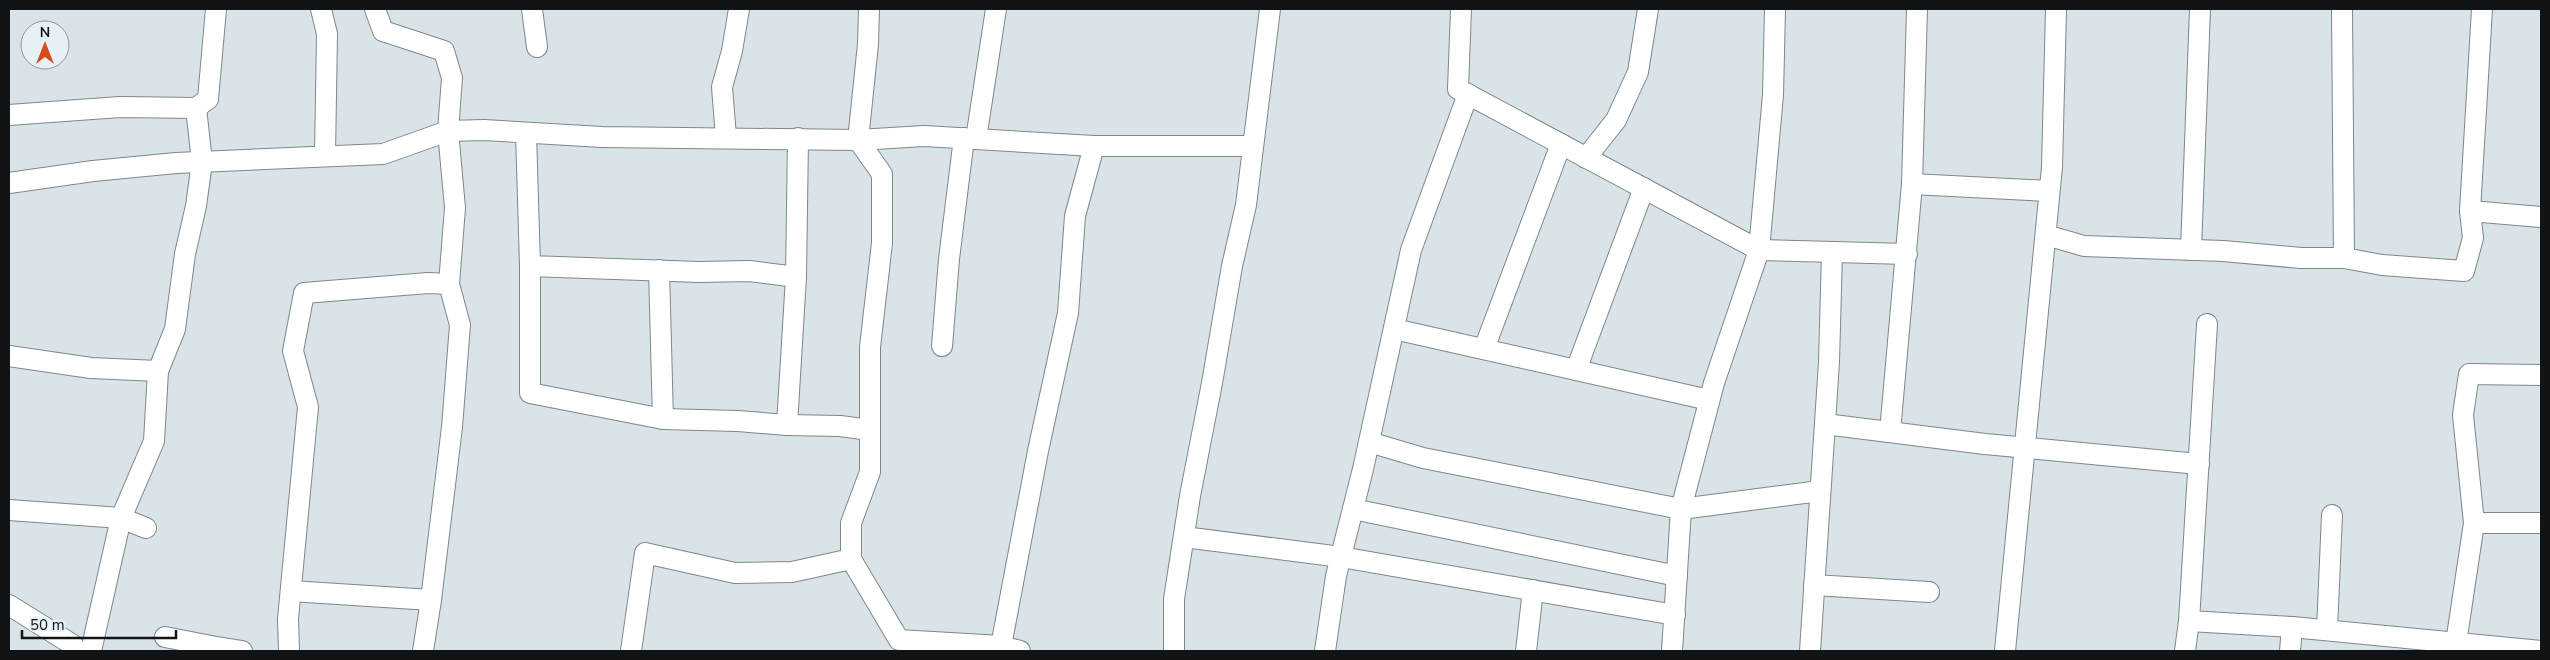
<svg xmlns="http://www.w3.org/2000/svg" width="2550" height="660" font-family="'Nunito Sans',sans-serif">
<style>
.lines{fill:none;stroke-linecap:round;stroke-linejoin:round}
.street-casing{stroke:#7d878c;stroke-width:22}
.street{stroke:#fff;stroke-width:20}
</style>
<rect width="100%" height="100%" fill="#d9e4e9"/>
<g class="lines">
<g class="street-casing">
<g id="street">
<polyline points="321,9 327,34 325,155"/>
<polyline points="375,9 383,31 444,51 452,78 448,131 484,130 602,137 858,140 868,44 869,9"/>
<polyline points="532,9 537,47"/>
<polyline points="1461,9 1458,89 1759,250 1907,254"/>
<polyline points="2342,9 2344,258"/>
<polyline points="9,115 120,107 196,108 208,99 216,9"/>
<polyline points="526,133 530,266 699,272 749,271 796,277 787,425 840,426 870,430"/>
<polyline points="726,137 722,87 732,51 739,9"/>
<polyline points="976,139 996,9"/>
<polyline points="858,140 882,174 882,243 870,347 870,472 851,523 851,559 899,640 1001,646"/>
<polyline points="858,140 924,136 1094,146 1253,146"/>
<polyline points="1586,158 1616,120 1638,72 1648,9"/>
<polyline points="9,183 93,171 176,163 383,154 448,131 455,208 449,284 428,283 304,293 293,351 308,407 288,619 289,651"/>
<polyline points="1912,184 2049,191"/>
<polyline points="2470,211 2482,9"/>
<polyline points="2046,235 2084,246 2223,251 2301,258 2344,258 2382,265 2464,271 2473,238 2470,211 2541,217"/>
<polyline points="2191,250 2200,9"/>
<polyline points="530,266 530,393 663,419 738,421 787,425"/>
<polyline points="659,270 663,419"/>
<polyline points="796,277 798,138"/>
<polyline points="2207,324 2189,621 2292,627"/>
<polyline points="1394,329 1709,400"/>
<polyline points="942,346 949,259 964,138"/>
<polyline points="1484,349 1561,144"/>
<polyline points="9,356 91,368 158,371 175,329 185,254 196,206 202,162 196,108"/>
<polyline points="1576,370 1644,188"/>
<polyline points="1825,424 1985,444 2199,464"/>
<polyline points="1890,432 1912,184 1917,9"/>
<polyline points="1369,442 1423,458 1681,509 1820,491"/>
<polyline points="1353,509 1677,576"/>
<polyline points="9,510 121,518 146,528"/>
<polyline points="2474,523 2541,523"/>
<polyline points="1184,537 1341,557 1675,615"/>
<polyline points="1814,585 1929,592"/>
<polyline points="291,591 431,600"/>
<polyline points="9,605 73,645 76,651"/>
<polyline points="2327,630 2332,515"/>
<polyline points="165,637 211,646"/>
<polyline points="2456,643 2474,523 2463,415 2469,374 2541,375"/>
<polyline points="91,651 121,518 154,441 158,371"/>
<polyline points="209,651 211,646 242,651"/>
<polyline points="423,651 431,600 452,427 460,325 449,284"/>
<polyline points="631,651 645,553 735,573 792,572 851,559"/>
<polyline points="1020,651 1001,646 1038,451 1068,313 1075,216 1094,146"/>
<polyline points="1174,651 1174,599 1190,496 1212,383 1232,266 1246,205 1270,9"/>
<polyline points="1325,651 1336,576 1363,469 1411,250 1468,94"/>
<polyline points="1526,651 1533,590"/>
<polyline points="1672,651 1681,509 1714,383 1759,250 1773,95 1775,9"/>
<polyline points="1810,651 1829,362 1832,252"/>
<polyline points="2005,651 2052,167 2056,9"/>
<polyline points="2185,651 2189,621"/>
<polyline points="2290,651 2292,627 2541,651"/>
</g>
</g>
<use href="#street" class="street"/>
</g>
<rect width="2550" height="660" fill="none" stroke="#101416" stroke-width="20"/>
<g transform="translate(45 45)"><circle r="24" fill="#e6f1f6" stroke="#90999c"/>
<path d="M0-4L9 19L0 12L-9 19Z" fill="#d44c1e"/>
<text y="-8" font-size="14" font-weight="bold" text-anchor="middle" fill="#101416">N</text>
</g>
<path d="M22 630v8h154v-8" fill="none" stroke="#101416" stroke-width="2.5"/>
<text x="30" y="630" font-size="15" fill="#101416" stroke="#e6f1f6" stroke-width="4" paint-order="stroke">50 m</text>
</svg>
